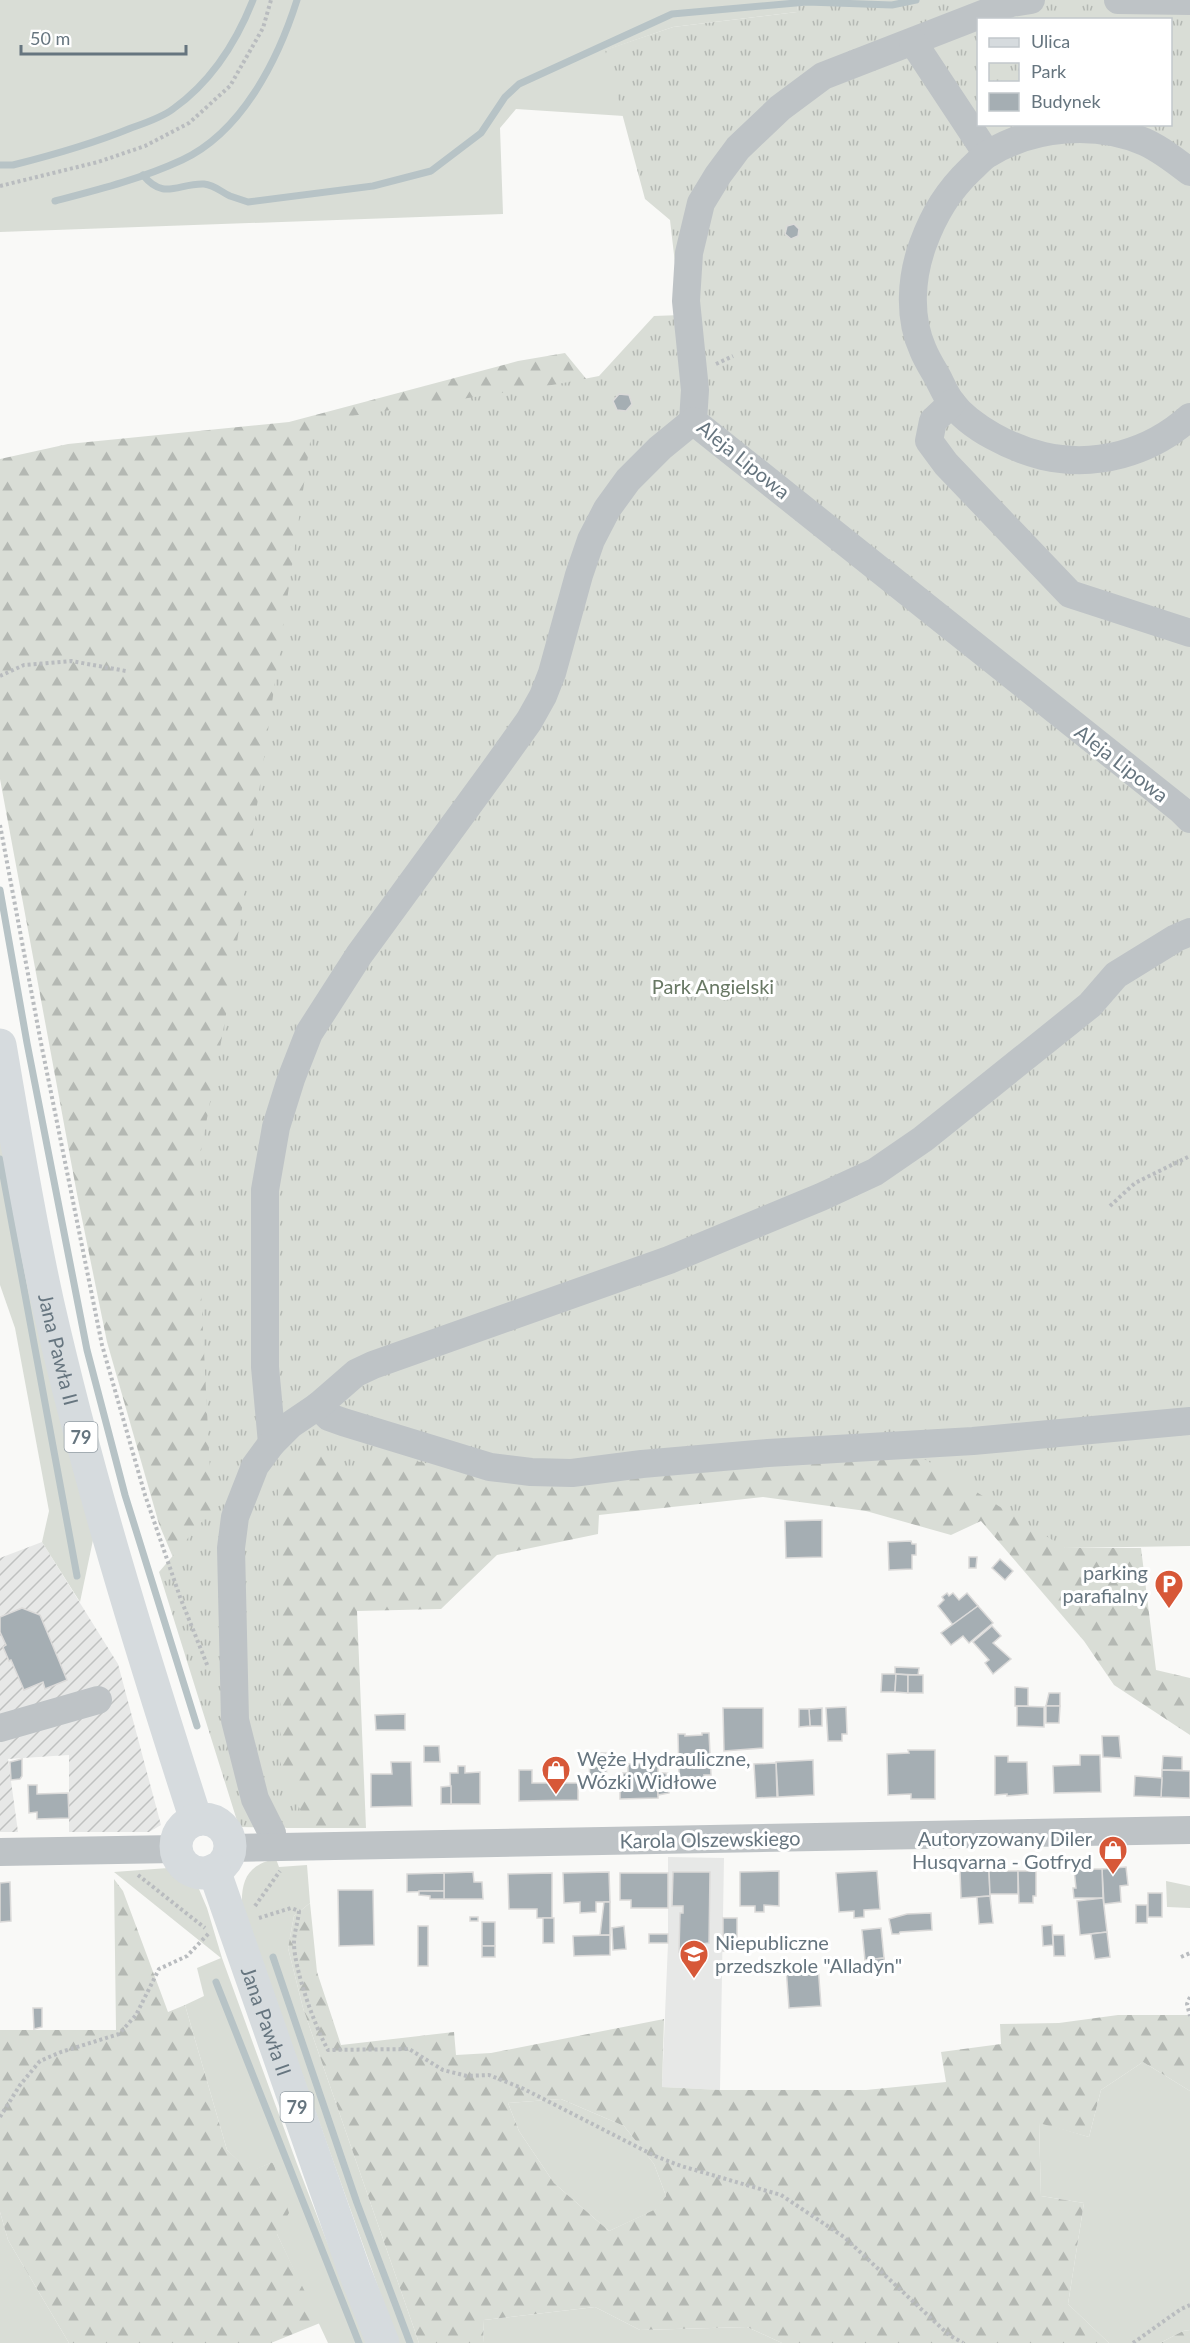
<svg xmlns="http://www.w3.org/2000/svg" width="1190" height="2343" font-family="Lato,sans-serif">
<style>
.built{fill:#e7e8e7}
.industrial{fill:url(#industrial-furrows)}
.grass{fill:#d9ddd6}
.forest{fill:url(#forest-firs);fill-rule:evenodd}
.park{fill:url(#park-tufts);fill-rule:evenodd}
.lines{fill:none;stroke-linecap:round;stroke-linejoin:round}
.stream{stroke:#b7c3c6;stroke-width:7}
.building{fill:#a5aeb3;stroke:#dbdad9;stroke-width:1.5}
.path{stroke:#b9bcbf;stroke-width:4;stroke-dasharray:3 3;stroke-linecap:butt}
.minor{stroke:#bec3c6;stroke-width:28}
.major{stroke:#d6dbde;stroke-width:33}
.labels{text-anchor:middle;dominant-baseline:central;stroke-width:6;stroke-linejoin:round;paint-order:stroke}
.shield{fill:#fff;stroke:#949ea5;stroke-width:1.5}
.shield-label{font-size:18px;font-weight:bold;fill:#66757f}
.street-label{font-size:20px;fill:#66757f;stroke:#fff}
.park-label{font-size:20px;fill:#687864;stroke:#fff}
.poi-label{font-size:20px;fill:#66757f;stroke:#fff;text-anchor:end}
</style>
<defs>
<pattern id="industrial-furrows" width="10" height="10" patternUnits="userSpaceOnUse" patternTransform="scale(1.5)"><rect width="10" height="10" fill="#e7e8e7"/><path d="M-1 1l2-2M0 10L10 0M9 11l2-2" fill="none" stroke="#bfc1c0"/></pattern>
<pattern id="forest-firs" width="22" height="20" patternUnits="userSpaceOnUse" patternTransform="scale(1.5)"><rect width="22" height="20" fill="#d9ddd6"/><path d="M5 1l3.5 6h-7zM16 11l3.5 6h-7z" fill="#b4b8b3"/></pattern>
<pattern id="park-tufts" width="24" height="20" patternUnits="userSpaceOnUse" patternTransform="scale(1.5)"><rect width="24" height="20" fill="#d9ddd6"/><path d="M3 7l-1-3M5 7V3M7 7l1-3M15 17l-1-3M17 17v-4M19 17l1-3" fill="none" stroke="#b4b8b3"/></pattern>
</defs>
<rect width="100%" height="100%" fill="#f9f9f7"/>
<polygon class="built" points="668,1857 724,1858 720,2090 662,2087 668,1943"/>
<polygon class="industrial" points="42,1542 118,1664 161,1825 149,1832 69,1832 69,1755 8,1759 18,1832 0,1832 0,1558"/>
<g class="grass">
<polygon points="0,0 798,0 797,12 673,27 606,50 624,116 516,109 500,128 503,214 0,232"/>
<polygon points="0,1129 93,1540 80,1602 42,1542 49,1511 15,1328 0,1285"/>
<path d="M276,1859L279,1867L307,1865L310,1903L294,1916L288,1948L303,2008L419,2343H398L242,1905C241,1879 249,1864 276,1859Z"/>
<polygon points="168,1868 182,1870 196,1882 207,1908 222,1958 297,2164 366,2343 328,2343 277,2234 273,2162 250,2172 227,2150 185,2005 204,1996 197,1968 221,1958 114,1872"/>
<polygon points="1166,1881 1190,1886 1190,1908 1167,1907"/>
<polygon points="1143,2062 1190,2091 1190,2330 1183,2331 1160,2343 1109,2343 1068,2304 1084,2203 1041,2196 1039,2122 1089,2137 1101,2090"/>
<polygon points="561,2099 624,2126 654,2164 666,2196 657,2209 609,2231 554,2183 519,2131 508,2103"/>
<polygon points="0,2212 8,2240 69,2343 0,2343"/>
<polygon points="595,2307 640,2330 747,2327 782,2343 483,2343 484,2320"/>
</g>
<g class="forest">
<polygon points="565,353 597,392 1065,1548 1141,1548 1156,1670 1190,1678 1190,1735 1114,1685 1084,1641 981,1521 951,1535 866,1511 763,1497 599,1515 598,1534 497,1555 441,1609 357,1611 366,1828 286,1828 159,1524 107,1342 77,1194 0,779 0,459 68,444 289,422 518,361"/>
<polygon points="114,1879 123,1891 168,2012 185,2005 227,2150 250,2171 273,2162 289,2213 277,2234 320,2323 271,2343 69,2343 8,2240 0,2212 0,2030 116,2030"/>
<path d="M310,1903L317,1972L341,2045L454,2032L456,2055L491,2053L664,2019L662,2087L720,2090H866L946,2082L941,2052L1001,2044L1000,2024L1059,2023L1118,2015H1190V2091L1143,2062L1101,2090L1089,2137L1039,2123L1041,2196L1084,2203L1068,2304L1109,2343H782L747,2327L640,2330L595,2307L484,2320L483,2343H419L303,2008L288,1948L294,1916ZM561,2099L624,2126L654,2164L666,2196L656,2209L609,2231L554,2183L519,2131L508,2103Z"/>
<polygon points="1190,2330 1190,2343 1160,2343 1183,2331"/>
</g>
<path class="park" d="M798,0H1190V1546L1065,1548L926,1460L812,1456L503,1479L386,1455L369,1470H342L328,1454L298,1462L278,1487L281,1766L308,1828L239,1827L159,1572L212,1510L198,1232L201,1151L228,1004L313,422L558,384L599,376L654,316L681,315L670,220L645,199L605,50L673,27L797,12ZM978,20H1170V124H978Z"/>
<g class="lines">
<g class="stream">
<path d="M0,165H13C53,155 92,144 131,128C145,123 161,118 173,109C211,82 236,43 253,0"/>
<path d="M143,175C164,201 178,183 204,184C215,185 221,192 230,196C236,198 242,200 248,202L373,186L431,171L481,133L505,97L519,84L672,14L807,2L892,5L916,0"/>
<path d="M55,201C97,190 141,179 182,160C242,132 278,60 297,0"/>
<polyline points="0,890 27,1043 87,1350 125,1495 197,1726"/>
<polyline points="0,1159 77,1576"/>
<polyline points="273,1957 357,2203 410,2343"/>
<polyline points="216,1982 359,2343"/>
</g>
</g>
<g class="building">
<polygon points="794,224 799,229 798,236 791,239 785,234 787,226"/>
<polygon points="619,394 629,395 632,404 626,411 617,410 613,401"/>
<polygon points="822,1520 822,1557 786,1558 785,1521"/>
<polygon points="911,1541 912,1544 916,1544 916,1555 912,1555 912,1569 889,1570 888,1542"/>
<polygon points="969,1557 977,1557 976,1568 969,1568"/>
<polygon points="1000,1559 1013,1571 1005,1580 992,1568"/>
<polygon points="947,1593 949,1596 953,1593 959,1600 967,1593 978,1606 953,1625 938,1606 944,1600 942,1597"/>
<polygon points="978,1606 993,1623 969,1643 963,1636 951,1645 941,1633"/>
<polygon points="22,1608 40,1615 67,1680 45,1689 43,1682 24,1690 11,1660 9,1661 3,1647 6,1645 0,1632 0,1617"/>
<polygon points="992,1626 1001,1636 993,1643 1011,1659 993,1674 985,1663 989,1660 973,1642"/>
<polygon points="895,1667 919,1668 918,1675 895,1674"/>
<polygon points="882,1674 896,1674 895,1692 881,1692"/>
<polygon points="896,1674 908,1675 908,1693 895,1692"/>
<rect x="908" y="1675" width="15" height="18"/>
<polygon points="1015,1687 1028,1688 1028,1706 1015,1706"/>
<polygon points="1049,1693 1060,1693 1060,1706 1046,1706"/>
<polygon points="1017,1706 1044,1707 1044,1727 1017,1726"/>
<polygon points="1046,1706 1060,1706 1059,1723 1046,1723"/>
<polygon points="846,1707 847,1734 842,1734 842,1741 828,1741 826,1708"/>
<polygon points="723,1708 763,1708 763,1748 724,1751"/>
<polygon points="822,1708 822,1726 810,1726 809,1709"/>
<polygon points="799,1709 809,1709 810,1726 799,1727"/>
<polygon points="405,1714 405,1730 376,1730 375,1715"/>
<polygon points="702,1733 709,1733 711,1775 704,1775 705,1780 670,1784 668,1789 668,1773 679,1773 678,1734 685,1734 685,1736 702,1735"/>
<polygon points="1102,1736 1119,1736 1121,1758 1103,1757"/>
<polygon points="424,1746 439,1746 440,1762 424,1762"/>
<polygon points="908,1750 935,1750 935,1799 911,1799 911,1794 888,1795 887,1754 909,1753"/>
<polygon points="589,1753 606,1753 607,1789 590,1789"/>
<polygon points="1080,1755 1100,1755 1101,1792 1054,1793 1053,1766 1080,1765"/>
<polygon points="995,1756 1008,1756 1008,1762 1027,1762 1028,1794 1007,1796 1007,1794 995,1795"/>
<polygon points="1163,1756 1182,1757 1182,1770 1162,1770"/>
<polygon points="22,1759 22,1776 20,1779 11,1780 10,1762"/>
<polygon points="813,1760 814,1795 778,1797 776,1762"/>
<polygon points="391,1762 411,1762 412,1806 371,1807 371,1774 392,1774"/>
<polygon points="658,1763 658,1798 620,1799 620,1782 623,1782 623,1773 628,1773 628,1764"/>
<polygon points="776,1763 777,1797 756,1798 754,1764"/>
<polygon points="458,1766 465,1766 465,1773 480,1772 480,1804 451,1804 450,1773 458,1773"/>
<polygon points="519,1770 532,1770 532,1783 578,1783 578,1800 519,1801"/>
<polygon points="1162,1770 1190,1771 1190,1798 1161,1797"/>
<polygon points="658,1773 666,1773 669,1793 658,1795"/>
<polygon points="1135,1776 1162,1778 1161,1797 1134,1796"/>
<polygon points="28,1785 37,1785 37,1794 68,1793 69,1818 37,1819 37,1812 29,1813"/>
<polygon points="451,1786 451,1804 441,1804 441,1787"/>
<polygon points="1126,1867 1128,1885 1120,1886 1121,1902 1104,1904 1102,1869"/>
<polygon points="1074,1869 1102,1869 1103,1898 1074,1898 1073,1888 1076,1888"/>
<polygon points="779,1871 779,1906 764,1905 764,1912 755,1912 755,1906 740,1906 740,1872"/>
<polygon points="877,1871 880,1909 864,1910 864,1917 854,1918 854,1911 839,1912 836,1873"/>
<polygon points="960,1871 989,1871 990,1896 961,1898"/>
<polygon points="989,1871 1018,1871 1018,1894 990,1894"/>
<polygon points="1018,1871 1036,1871 1036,1896 1033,1896 1033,1903 1019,1903"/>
<polygon points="473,1872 474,1882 482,1882 483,1899 444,1899 444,1873"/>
<polygon points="609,1872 610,1902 596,1902 596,1912 580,1913 580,1902 564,1903 563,1873"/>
<polygon points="673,1872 710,1872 709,1943 694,1945 694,1952 679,1952 680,1913 683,1913 683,1906 672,1906"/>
<polygon points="444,1873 444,1891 407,1892 407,1874"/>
<polygon points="552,1873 552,1918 537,1918 537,1909 509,1909 508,1874"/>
<polygon points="620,1873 668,1873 668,1908 631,1908 631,1900 620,1900"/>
<polygon points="10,1882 11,1921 0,1922 0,1883"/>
<polygon points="338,1890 373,1890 374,1945 339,1946"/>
<polygon points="419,1891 444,1891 444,1899 430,1899 430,1896 419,1895"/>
<rect x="1148" y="1893" width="14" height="24"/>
<polygon points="990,1896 993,1923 979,1924 977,1897"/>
<polygon points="1103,1898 1107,1932 1080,1935 1077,1901"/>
<polygon points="604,1902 610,1902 610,1935 600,1935"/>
<rect x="1136" y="1905" width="11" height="18"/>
<polygon points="931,1913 932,1930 900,1932 899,1934 892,1934 889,1919 907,1914"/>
<rect x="470" y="1917" width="8" height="4"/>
<rect x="543" y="1918" width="11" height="25"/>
<rect x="723" y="1918" width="14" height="33"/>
<rect x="482" y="1922" width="13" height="24"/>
<polygon points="1052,1925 1053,1945 1043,1946 1042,1926"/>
<rect x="418" y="1926" width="10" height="40"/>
<polygon points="624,1926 626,1949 613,1950 612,1928"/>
<polygon points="881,1928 884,1958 865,1960 862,1930"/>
<polygon points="1107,1932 1110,1957 1095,1959 1091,1934"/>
<rect x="649" y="1934" width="19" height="9"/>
<polygon points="610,1935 610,1955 574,1956 573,1936"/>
<polygon points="1053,1935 1064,1935 1065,1956 1054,1956"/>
<rect x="482" y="1946" width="13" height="11"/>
<polygon points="884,1958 885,1967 866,1969 865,1960"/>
<polygon points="818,1965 821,2006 789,2008 786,1967"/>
<polygon points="33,2008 42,2008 42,2027 34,2029"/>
</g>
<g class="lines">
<g class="path">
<polyline points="0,186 98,162 145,146 189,123 230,86 263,28 271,0"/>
<polyline points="716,364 733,356"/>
<polyline points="0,676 24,665 71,661 126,671"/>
<polyline points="0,825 41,1043 102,1345 145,1495 180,1597 208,1667"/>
<polyline points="1110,1206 1135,1183 1190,1156"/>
<polyline points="138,1875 205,1928"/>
<polyline points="255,1906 280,1871"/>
<path d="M259,1918L291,1908L299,1911C298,1922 294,1933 294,1943C294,1969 315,2027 328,2050L409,2049L443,2070L467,2076L489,2075L524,2089L655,2156L681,2166L781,2195L844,2237L949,2335L963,2343"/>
<polyline points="1181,1957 1190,1953"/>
<polyline points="1190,1997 1187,2004 1190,2016"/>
<polyline points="0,2117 20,2085 40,2061 61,2052 119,2034 136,2015 159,1969 187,1956 209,1933"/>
<polyline points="1133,2343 1181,2309 1190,2305"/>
</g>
<g class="minor">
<polyline points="1031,0 1011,3 823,76 780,108 738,148 718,175 701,203 689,253 686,301 695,390 693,421 1181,810 1190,819"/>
<polyline points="1118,0 1190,1"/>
<polyline points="913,42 987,154"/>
<path d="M1190,172C1176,161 1162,150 1145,142C1095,121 1034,126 988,154C982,157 977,164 971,169C948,191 934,214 923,244C911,277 908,317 923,350C927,360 933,369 938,378C942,386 946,395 951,402C970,428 1013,449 1043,456C1096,468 1150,453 1190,417"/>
<polyline points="952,403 933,421 929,441 946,464 1070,594 1190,633"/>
<polyline points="318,1406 329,1417 343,1422 490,1467 531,1472 572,1473 642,1464 768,1453 973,1441 1190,1421"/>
<polyline points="272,1443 265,1367 265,1190 276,1127 291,1079 309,1033 359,955 494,770 529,721 543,696 552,673 579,575 591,540 607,509 628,480 660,448 693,421"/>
<polyline points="0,1728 98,1700"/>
<polyline points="272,1833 255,1799 235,1720 231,1548 235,1517 255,1466 272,1443 290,1425 318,1406 356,1373 373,1365 669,1260 821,1197 875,1172 923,1139 1090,1005 1116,975 1176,938 1190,932"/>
<polyline points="230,1848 1190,1830"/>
<polyline points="0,1852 176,1849"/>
</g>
<g class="major">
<path id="s1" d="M0,1045C15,1132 29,1219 48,1304C88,1479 141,1649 196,1820"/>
<circle cx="203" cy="1846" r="27"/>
<path id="s2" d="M214,1870L354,2270L383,2343"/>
</g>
</g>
<defs>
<g id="parking-pin" transform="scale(1.5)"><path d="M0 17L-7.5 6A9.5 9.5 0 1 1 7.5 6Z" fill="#d75838" stroke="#fff"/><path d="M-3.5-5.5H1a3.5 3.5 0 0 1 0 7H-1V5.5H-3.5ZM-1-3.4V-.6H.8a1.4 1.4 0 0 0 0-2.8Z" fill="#fff"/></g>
<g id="shop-pin" transform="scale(1.5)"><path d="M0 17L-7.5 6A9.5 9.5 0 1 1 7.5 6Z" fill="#d75838" stroke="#fff"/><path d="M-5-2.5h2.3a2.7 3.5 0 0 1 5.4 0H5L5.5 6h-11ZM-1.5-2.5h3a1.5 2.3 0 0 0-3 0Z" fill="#fff"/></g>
<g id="school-pin" transform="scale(1.5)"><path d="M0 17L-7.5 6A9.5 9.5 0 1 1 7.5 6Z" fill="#d75838" stroke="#fff"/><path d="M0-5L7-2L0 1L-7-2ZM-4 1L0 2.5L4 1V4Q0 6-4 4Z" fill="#fff"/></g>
</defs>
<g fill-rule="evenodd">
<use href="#parking-pin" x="1169" y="1584"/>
<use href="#shop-pin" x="556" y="1770"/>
<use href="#shop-pin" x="1113" y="1850"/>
<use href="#school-pin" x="694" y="1954"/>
</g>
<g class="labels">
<g class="shield">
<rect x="64.5" y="1422" width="33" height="30" rx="4.5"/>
<rect x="280.5" y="2092" width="33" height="30" rx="4.5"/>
</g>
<g class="shield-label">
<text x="81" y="1437">79</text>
<text x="297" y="2107">79</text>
</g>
<g class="street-label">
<text transform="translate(744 459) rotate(39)">Aleja Lipowa</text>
<text transform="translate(1122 763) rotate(38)">Aleja Lipowa</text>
<text stroke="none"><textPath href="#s1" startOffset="310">Jana Pawła II</textPath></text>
<text transform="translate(710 1839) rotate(-1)">Karola Olszewskiego</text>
<text stroke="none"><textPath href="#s2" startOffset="160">Jana Pawła II</textPath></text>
</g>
<g class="park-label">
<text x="713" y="986">Park Angielski</text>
</g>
<g class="poi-label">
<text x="1148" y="1572">parking<tspan x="1148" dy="23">parafialny</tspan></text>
<text x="577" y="1758" text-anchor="start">Węże Hydrauliczne,<tspan x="577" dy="23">Wózki Widłowe</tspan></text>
<text x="1092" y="1838">Autoryzowany Diler<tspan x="1092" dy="23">Husqvarna - Gotfryd</tspan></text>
<text x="715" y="1942" text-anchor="start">Niepubliczne<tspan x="715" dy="23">przedszkole "Alladyn"</tspan></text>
</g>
</g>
<rect x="977" y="18" width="195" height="108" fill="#ffffff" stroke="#c2c8cc" stroke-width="1.5"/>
<rect x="989" y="38" width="30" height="9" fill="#d6dbde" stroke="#c2c8cc" stroke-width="1.5"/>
<text x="1031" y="48" font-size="18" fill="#66757f">Ulica</text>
<rect x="989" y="63" width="30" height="18" fill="url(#park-tufts)" stroke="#c2c8cc" stroke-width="1.5"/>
<text x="1031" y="78" font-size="18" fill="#66757f">Park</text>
<rect x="989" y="93" width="30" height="18" fill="#a5aeb3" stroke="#c2c8cc" stroke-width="1.5"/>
<text x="1031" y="108" font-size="18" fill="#66757f">Budynek</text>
<path d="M21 45v9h165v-9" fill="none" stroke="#66757f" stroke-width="3"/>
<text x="30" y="45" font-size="18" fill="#66757f" stroke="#ffffff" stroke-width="4.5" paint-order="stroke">50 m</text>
</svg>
